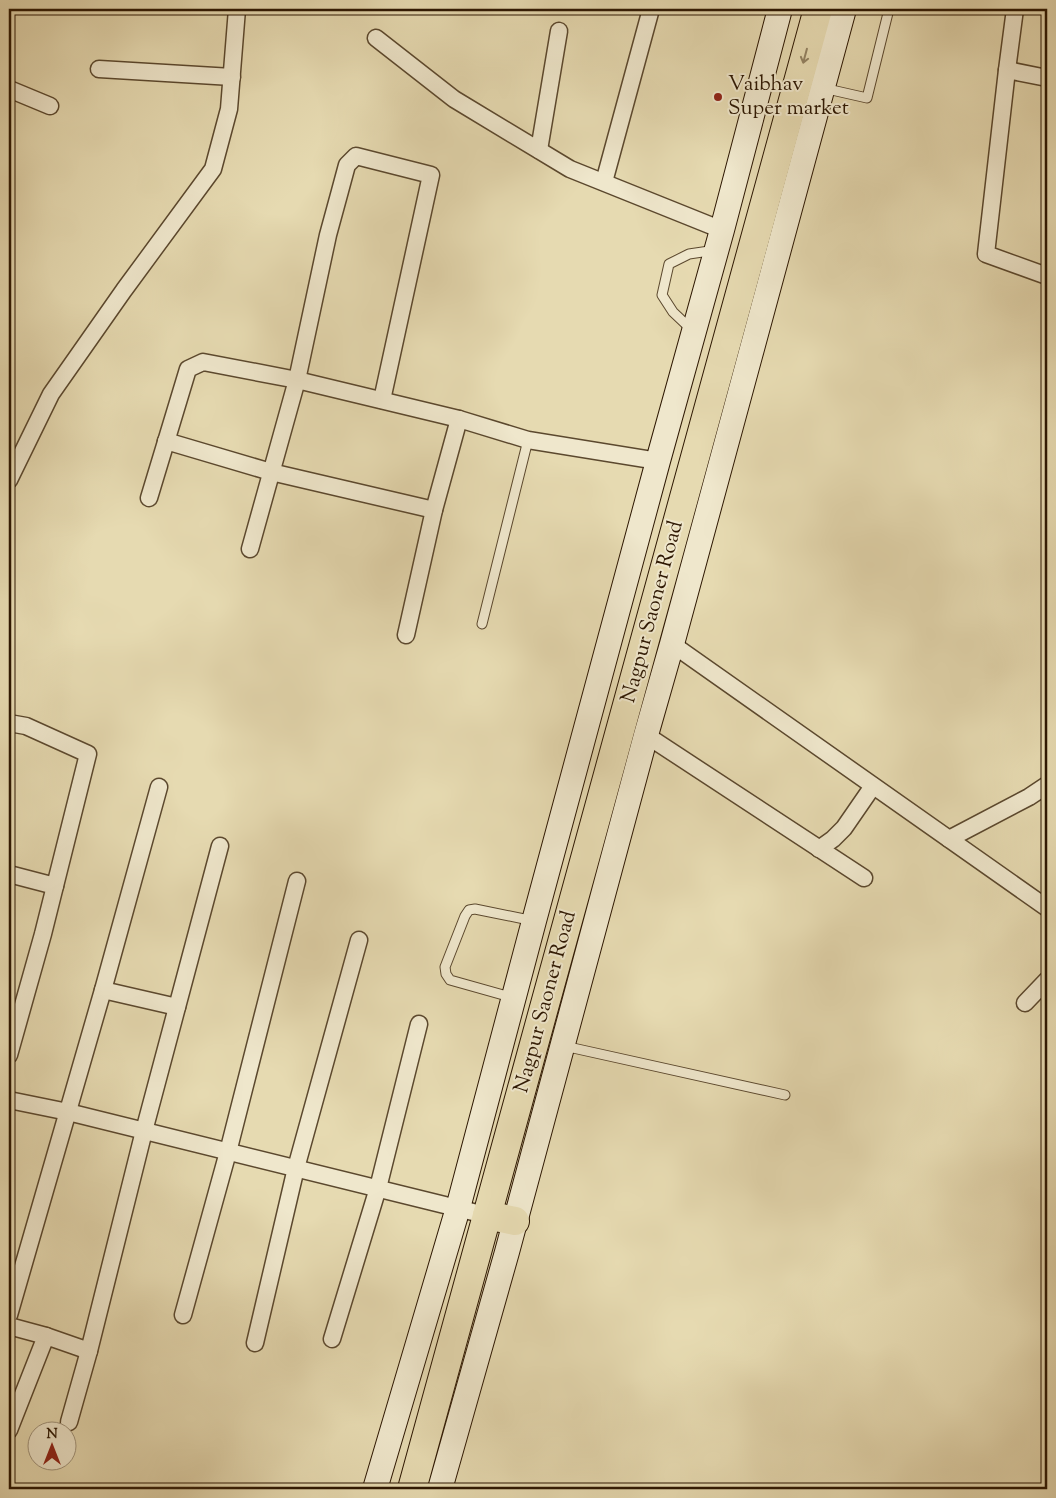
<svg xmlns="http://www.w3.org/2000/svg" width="1056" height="1498" font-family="'Sorts Mill Goudy',serif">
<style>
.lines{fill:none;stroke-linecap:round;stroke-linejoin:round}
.lane-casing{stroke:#5b482e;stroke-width:11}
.street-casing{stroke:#5b482e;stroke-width:19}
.secondary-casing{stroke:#2d1702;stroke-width:26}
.highway-casing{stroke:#2d1702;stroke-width:30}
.lane{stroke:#efe7cc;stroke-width:9}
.street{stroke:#efe7cc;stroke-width:16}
.secondary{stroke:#efe7cc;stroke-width:24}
.highway{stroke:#e6dab1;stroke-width:28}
.oneway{stroke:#938262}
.poi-dot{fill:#8f2418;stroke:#efe7cc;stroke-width:2}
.labels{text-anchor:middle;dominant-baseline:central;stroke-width:4;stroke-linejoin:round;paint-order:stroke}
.poi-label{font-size:21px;fill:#2d1702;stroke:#efe7cc;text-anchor:start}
.street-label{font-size:21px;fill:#2d1702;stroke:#efe7cc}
</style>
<rect width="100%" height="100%" fill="#e6dab1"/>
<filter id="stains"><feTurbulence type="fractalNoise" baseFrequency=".004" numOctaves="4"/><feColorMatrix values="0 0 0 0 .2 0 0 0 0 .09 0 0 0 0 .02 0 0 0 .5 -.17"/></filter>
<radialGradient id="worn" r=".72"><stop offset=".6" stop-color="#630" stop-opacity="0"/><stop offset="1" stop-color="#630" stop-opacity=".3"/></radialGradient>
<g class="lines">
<g class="lane-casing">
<g id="lane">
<polyline points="823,88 867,98 889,9"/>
<polyline points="692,330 673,312 662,295 669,264 689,254 716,250"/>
<polyline points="482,624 528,440"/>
<polyline points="514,998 450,980 446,974 445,967 465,916 469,910 475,909 534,921"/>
<polyline points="564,1046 785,1095"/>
</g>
</g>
<g class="street-casing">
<g id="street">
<polyline points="1015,9 1007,70 986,254 1047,276"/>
<polyline points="376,38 454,99 570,169 722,230"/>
<polyline points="99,69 232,77"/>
<polyline points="1007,70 1047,78"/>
<polyline points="9,89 50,106"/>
<polyline points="539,150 559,31"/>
<polyline points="604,182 651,9"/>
<polyline points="166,441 271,472 434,510"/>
<polyline points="9,480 51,394 124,290 213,169 229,109 237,9"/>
<polyline points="149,498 188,369 203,362 297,380 459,419 528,440 658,461"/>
<polyline points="250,549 297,380 328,235 340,191 347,165 356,156 431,175 382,400"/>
<polyline points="406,635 434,510 459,419"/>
<polyline points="672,644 1047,908"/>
<polyline points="9,723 26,726 88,754 43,934 9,1055"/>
<polyline points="646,735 864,878"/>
<polyline points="949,839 1029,797 1047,785"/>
<polyline points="819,849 833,839 844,828 873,786"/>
<polyline points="9,874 55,886"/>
<polyline points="103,990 177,1007"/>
<polyline points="1025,1003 1047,980"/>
<polyline points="9,1100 68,1112 473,1212"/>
<polyline points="9,1315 103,990 159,787"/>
<polyline points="183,1315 228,1152 297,881"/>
<polyline points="9,1326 46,1336"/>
<polyline points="332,1339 378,1188 419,1024"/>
<polyline points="255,1343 296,1168 359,940"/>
<polyline points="69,1422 89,1351"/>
<polyline points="9,1430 46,1336 89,1351 144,1131 220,846"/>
</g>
</g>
<g class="secondary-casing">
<g id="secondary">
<polyline points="375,1489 458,1208 534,921 658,461 722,230 780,9"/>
<polyline points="440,1489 507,1252 646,735 672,644 844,9"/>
</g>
</g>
<g class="highway-casing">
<g id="highway">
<polyline points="487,1215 515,1221"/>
<polyline points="412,1489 818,9"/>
</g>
</g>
<use href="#lane" class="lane"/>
<use href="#street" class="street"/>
<use href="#secondary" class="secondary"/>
<use href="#highway" class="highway"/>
</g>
<defs><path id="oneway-shaft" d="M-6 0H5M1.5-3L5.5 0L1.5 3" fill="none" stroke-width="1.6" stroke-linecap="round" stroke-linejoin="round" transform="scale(1.25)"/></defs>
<use class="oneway" href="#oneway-shaft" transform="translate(805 56) rotate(105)"/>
<circle class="poi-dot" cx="718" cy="97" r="5"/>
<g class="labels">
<g class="poi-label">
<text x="728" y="85">Vaibhav<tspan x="728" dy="24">Super market</tspan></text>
</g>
<g class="street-label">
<text transform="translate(653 612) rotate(-75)">Nagpur Saoner Road</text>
<text transform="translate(546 1002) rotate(-75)">Nagpur Saoner Road</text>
</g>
</g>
<rect width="1056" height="1498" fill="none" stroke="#e6dab1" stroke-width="30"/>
<rect x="10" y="10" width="1036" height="1478" fill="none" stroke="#2d1702" stroke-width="2.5"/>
<rect x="15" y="15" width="1026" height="1468" fill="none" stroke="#2d1702"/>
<g transform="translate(52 1446)"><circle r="24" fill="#efe7cc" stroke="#a1947b"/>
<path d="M0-4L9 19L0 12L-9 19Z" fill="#8f2418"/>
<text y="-8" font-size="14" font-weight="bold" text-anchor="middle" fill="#2d1702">N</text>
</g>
<rect width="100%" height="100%" filter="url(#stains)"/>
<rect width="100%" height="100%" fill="url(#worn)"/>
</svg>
